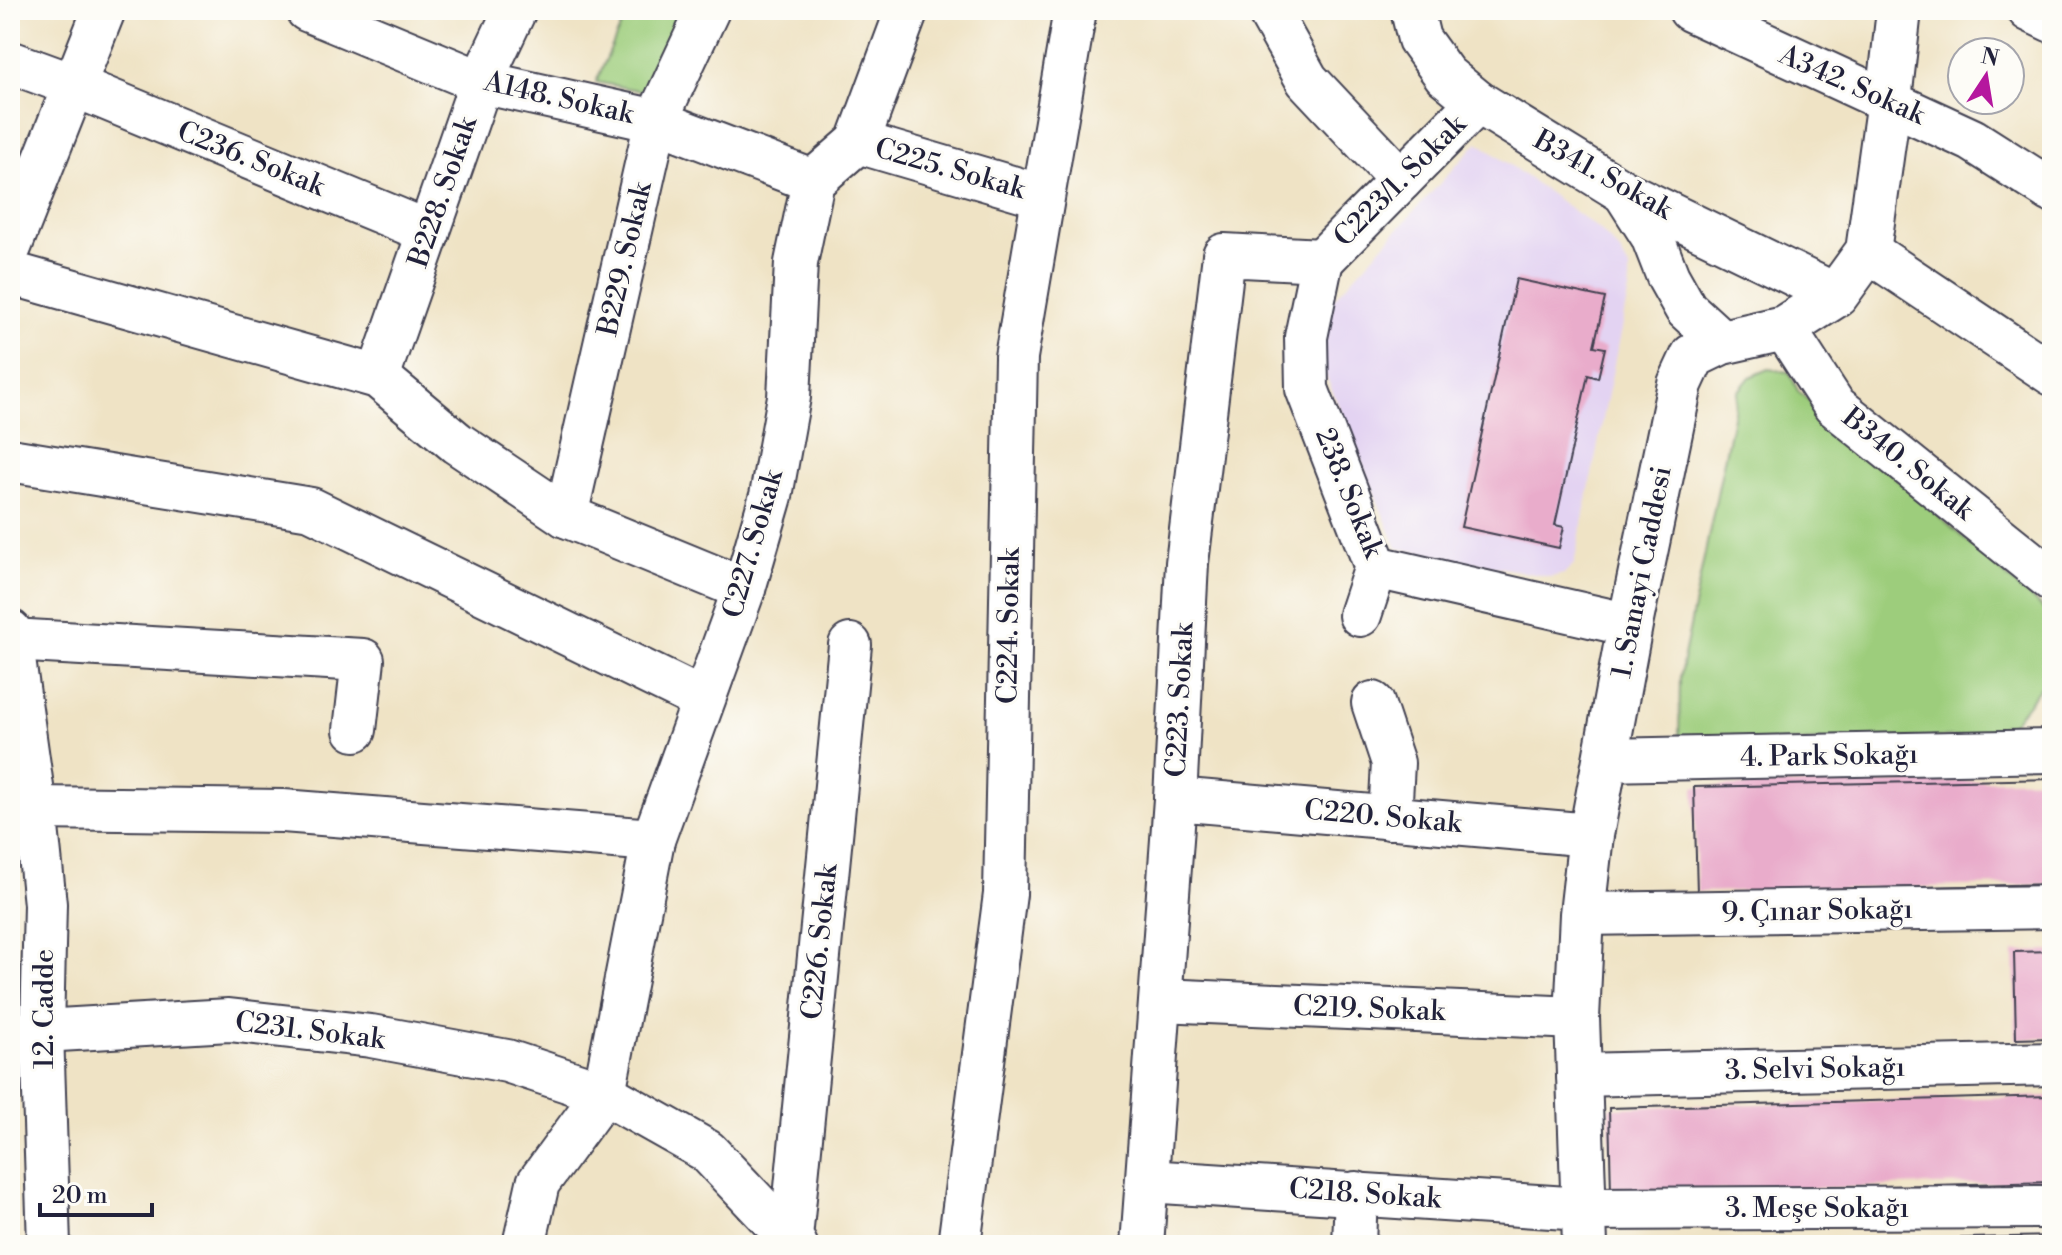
<svg xmlns="http://www.w3.org/2000/svg" width="2062" height="1255" font-family="'Libre Bodoni',serif">
<style>
.built{fill:#e3d3f2}
.green{fill:#9dcd7c;stroke:#60785c;stroke-width:2}
.building{fill:#e9accb}
.lines{fill:none;stroke-linecap:round;stroke-linejoin:round}
.minor-casing{stroke:#413f50;stroke-width:46}
.tertiary-casing{stroke:#413f50;stroke-width:48}
.minor{stroke:#fff;stroke-width:42}
.tertiary{stroke:#fff;stroke-width:44}
.labels{text-anchor:middle;dominant-baseline:central;stroke-width:6;stroke-linejoin:round;paint-order:stroke}
.street-label{font-size:28px;fill:#22223b;stroke:#fdfcf7}
</style>
<rect width="100%" height="100%" fill="#fdfcf7"/>
<filter id="ink" filterUnits="userSpaceOnUse"><feTurbulence type="fractalNoise" baseFrequency=".0125" numOctaves="2"/><feDisplacementMap in="SourceGraphic" scale="16" xChannelSelector="R" yChannelSelector="G"/><feConvolveMatrix kernelMatrix="1 2 1 2 8 2 1 2 1" color-interpolation-filters="sRGB"/></filter>
<filter id="wash" filterUnits="userSpaceOnUse"><feTurbulence type="fractalNoise" baseFrequency=".006" numOctaves="4" result="noise"/><feDisplacementMap in="SourceGraphic" scale="32" xChannelSelector="R" yChannelSelector="G"/><feGaussianBlur stdDeviation="1.8" result="paint"/><feColorMatrix in="noise" values="0 0 0 0 0 0 0 0 0 0 0 0 0 0 0 0 0 1.4 0 .05"/><feComposite in="paint" operator="in"/></filter>
<g filter="url(#wash)">
<rect width="100%" height="100%" fill="#efe3c5"/>
<polygon class="built" points="1478,142 1600,230 1620,252 1629,268 1629,289 1574,564 1564,574 1550,577 1397,548 1315,349 1328,305"/>
<g class="green">
<polygon points="628,10 683,10 648,92 596,82"/>
<polygon points="1769,369 1789,372 1798,391 2052,617 2052,673 2002,736 1679,744 1680,675 1738,392 1750,377"/>
</g>
<g id="blocks">
<g class="building">
<polygon points="1516,279 1605,298 1594,346 1605,348 1598,378 1588,375 1555,525 1564,527 1559,548 1461,527"/>
<polygon points="2052,779 2052,884 1697,892 1694,787"/>
<polygon points="2052,951 2052,1038 2016,1039 2014,952"/>
<polygon points="2052,1096 2052,1182 1611,1193 1609,1108"/>
<polygon points="2052,1236 2052,1245 1798,1245 1798,1242"/>
</g>
</g>
</g>
<g filter="url(#ink)">
<use href="#blocks" fill-opacity="0" stroke="#413f50" stroke-width="2"/>
<g class="lines">
<g class="minor-casing">
<g id="minor">
<polyline points="307,10 481,82 656,121 813,181"/>
<polyline points="1268,10 1307,80 1401,180"/>
<polyline points="1412,10 1419,39 1445,75 1478,102 1624,192 1836,295"/>
<polyline points="1690,10 1972,140 2052,191"/>
<polyline points="2029,10 2052,21"/>
<polyline points="10,62 73,85 429,232"/>
<polyline points="858,142 1042,196"/>
<polyline points="1624,192 1652,236 1668,277 1686,309 1722,342"/>
<polyline points="10,247 104,10"/>
<polyline points="1868,251 2052,374"/>
<polyline points="1322,260 1306,337 1307,389 1376,567 1630,625"/>
<polyline points="1322,260 1478,102"/>
<polyline points="10,273 378,377 457,443 566,516 744,589"/>
<polyline points="1784,328 1834,405 2052,580"/>
<polyline points="378,377 481,82 515,10"/>
<polyline points="10,460 311,509 703,700"/>
<polyline points="566,516 656,121 708,10"/>
<polyline points="1360,615 1376,567"/>
<polyline points="10,631 35,808 45,904 42,1031 49,1245"/>
<polyline points="11,640 363,660 355,730"/>
<polyline points="1373,703 1393,763 1390,818"/>
<polyline points="1605,760 2052,751"/>
<polyline points="1175,799 1591,835"/>
<polyline points="35,808 283,811 653,840"/>
<polyline points="1582,914 2052,907"/>
<polyline points="1161,1000 1577,1018"/>
<polyline points="10,1036 42,1031 229,1020 371,1036 507,1061 604,1093 707,1151 796,1245"/>
<polyline points="1578,1075 2052,1064"/>
<polyline points="1147,1181 1583,1209 2052,1207"/>
<polyline points="791,1238 850,645"/>
<polyline points="524,1245 538,1183 604,1093 653,840 744,589 771,496 789,397 796,263 813,181 858,142 907,10"/>
<polyline points="959,1245 1005,894 1016,357 1075,10"/>
<polyline points="1142,1245 1175,799 1187,563 1224,255 1322,260"/>
<polyline points="1354,1245 1356,1193"/>
</g>
</g>
<g class="tertiary-casing">
<polyline id="tertiary" points="1585,1245 1577,1018 1582,914 1591,835 1630,625 1680,384 1693,356 1722,342 1784,328 1836,295 1868,251 1889,100 1899,10"/>
</g>
<use href="#minor" class="minor"/>
<use href="#tertiary" class="tertiary"/>
</g>
</g>
<g class="labels">
<g class="street-label">
<text transform="translate(1852 85) rotate(24)">A342. Sokak</text>
<text transform="translate(559 98) rotate(13)">A148. Sokak</text>
<text transform="translate(251 159) rotate(22)">C236. Sokak</text>
<text transform="translate(950 169) rotate(16)">C225. Sokak</text>
<text transform="translate(1603 175) rotate(29)">B341. Sokak</text>
<text transform="translate(1400 181) rotate(-45)">C223/1. Sokak</text>
<text transform="translate(443 192) rotate(-71)">B228. Sokak</text>
<text transform="translate(625 259) rotate(-77)">B229. Sokak</text>
<text transform="translate(1908 464) rotate(39)">B340. Sokak</text>
<text transform="translate(1349 493) rotate(68)">238. Sokak</text>
<text transform="translate(753 544) rotate(-74)">C227. Sokak</text>
<text transform="translate(1642 572) rotate(-79)">1. Sanayi Caddesi</text>
<text transform="translate(1009 626) rotate(-89)">C224. Sokak</text>
<text transform="translate(1180 700) rotate(-87)">C223. Sokak</text>
<text transform="translate(1829 756) rotate(-1)">4. Park Sokağı</text>
<text transform="translate(1383 817) rotate(5)">C220. Sokak</text>
<text transform="translate(1817 911) rotate(-1)">9. Çınar Sokağı</text>
<text transform="translate(820 942) rotate(-84)">C226. Sokak</text>
<text transform="translate(44 1009) rotate(-90)">12. Cadde</text>
<text transform="translate(1369 1009) rotate(2)">C219. Sokak</text>
<text transform="translate(310 1031) rotate(7)">C231. Sokak</text>
<text transform="translate(1815 1069) rotate(-1)">3. Selvi Sokağı</text>
<text transform="translate(1365 1194) rotate(4)">C218. Sokak</text>
<text x="1817" y="1208">3. Meşe Sokağı</text>
</g>
</g>
<rect width="2062" height="1255" fill="none" stroke="#fdfcf7" stroke-width="40"/>
<g transform="translate(1986 76) rotate(12)"><circle r="38" fill="#fdfcf7" stroke="#a5a5ac" stroke-width="2"/>
<path d="M0-6L14 30L0 20L-14 30Z" fill="#b5179e"/>
<text y="-12" font-size="22" font-weight="bold" text-anchor="middle" fill="#22223b">N</text>
</g>
<path d="M40 1203v12h112v-12" fill="none" stroke="#22223b" stroke-width="4"/>
<text x="52" y="1203" font-size="24" fill="#22223b" stroke="#fdfcf7" stroke-width="6" paint-order="stroke">20 m</text>
</svg>
